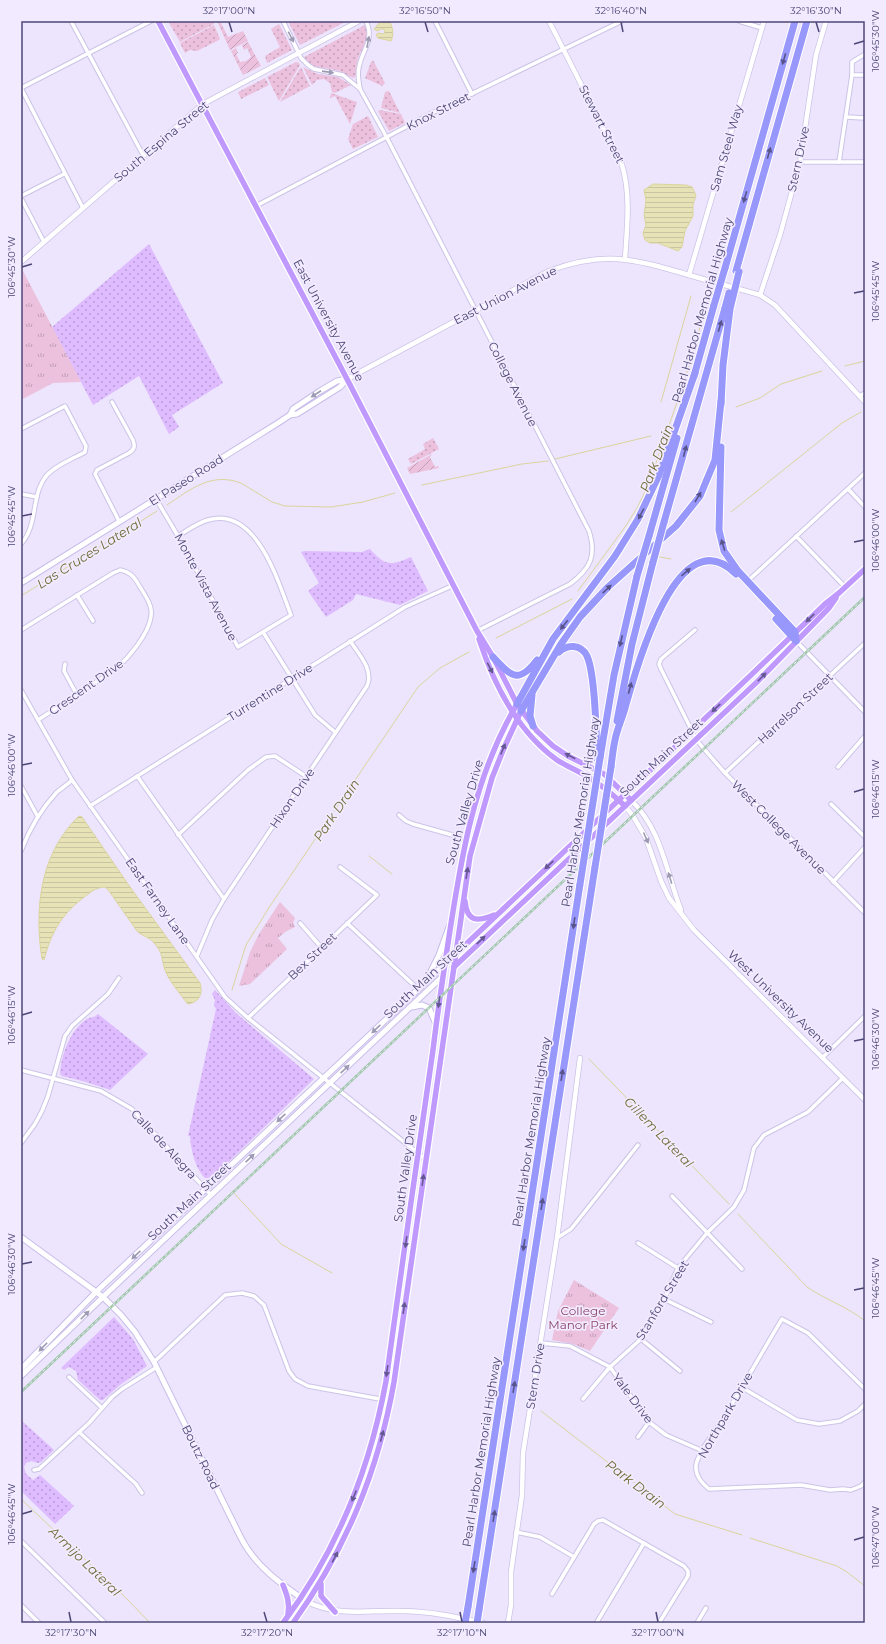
<svg xmlns="http://www.w3.org/2000/svg" width="886" height="1644" font-family="Montserrat,sans-serif">
<style>
.grass{fill:url(#grass-dots)}
.sand{fill:url(#sand-dots)}
.park{fill:url(#park-tufts)}
.garden{fill:url(#garden-furrows)}
.water{fill:url(#water-rules);stroke:#dad59d}
.lines{fill:none;stroke-linecap:round;stroke-linejoin:round}
.stream{stroke:#dad59d;stroke-width:1}
.minor-casing{stroke:#ccc4e7;stroke-width:5.5}
.tertiary-casing{stroke:#ccc4e7;stroke-width:6}
.secondary-casing{stroke:#c8beea;stroke-width:7}
.primary-casing{stroke:#fff;stroke-width:8}
.motorway-casing{stroke:#fff;stroke-width:9}
.minor{stroke:#fff;stroke-width:3.5}
.tertiary{stroke:#fff;stroke-width:4.5}
.secondary{stroke:#fff;stroke-width:5}
.primary{stroke:#c099ff;stroke-width:5.5}
.motorway{stroke:#9897fb;stroke-width:7}
.rail-casing{stroke:#a1c8ac;stroke-width:2.5}
.rail{stroke:#f2ebff;stroke-width:1;stroke-dasharray:3;stroke-linecap:butt}
.motorway-bridge-casing{stroke:#fff;stroke-width:9;stroke-linecap:butt}
.motorway-bridge{stroke:#9897fb;stroke-width:7}
.oneway{fill:#9d9ab4}
.oneway2{fill:#58548b}
.oneway3{fill:#645892}
.ticks{fill:none;stroke:#4d4877;stroke-width:1.5}
.labels{text-anchor:middle;dominant-baseline:central;stroke-width:3.5;stroke-linejoin:round;paint-order:stroke}
.street-label{font-size:12px;fill:#4d4877;stroke:#f2ebff}
.park-label{font-size:12px;fill:#8a446a;stroke:#f2ebff}
.water-label{font-size:13px;font-style:italic;fill:#6f6a35;stroke:#f2ebff}
.neatline{fill:none;stroke:#4d4877;stroke-width:1.5}
.ticks-label{font-size:10px;text-anchor:middle;fill:#4d4877}
</style>
<defs>
<pattern id="grass-dots" width="8" height="8" patternUnits="userSpaceOnUse"><rect width="8" height="8" fill="#ecc1dd"/><path d="M2 2h.1M6 6h.1" fill="none" stroke="#c19fb8" stroke-width="1.8" stroke-linecap="round"/></pattern>
<pattern id="sand-dots" width="8" height="8" patternUnits="userSpaceOnUse"><rect width="8" height="8" fill="#dfbcff"/><path d="M2 2h.1M6 6h.1" fill="none" stroke="#b79bd3" stroke-width="1.8" stroke-linecap="round"/></pattern>
<pattern id="park-tufts" width="24" height="20" patternUnits="userSpaceOnUse"><rect width="24" height="20" fill="#ecc1dd"/><path d="M3 7l-1-3M5 7V3M7 7l1-3M15 17l-1-3M17 17v-4M19 17l1-3" fill="none" stroke="#c19fb8"/></pattern>
<pattern id="garden-furrows" width="10" height="10" patternUnits="userSpaceOnUse"><rect width="10" height="10" fill="#ecc1dd"/><path d="M-1 1l2-2M0 10L10 0M9 11l2-2" fill="none" stroke="#c19fb8"/></pattern>
<pattern id="water-rules" width="6" height="5" patternUnits="userSpaceOnUse"><rect width="6" height="5" fill="#e8e3b7"/><path d="M0 2.5h6" fill="none" stroke="#c9c4a1"/></pattern>
</defs>
<rect width="100%" height="100%" fill="#ede4fd"/>
<g class="grass">
<polygon points="168,21 213,21 214,24 180,42"/>
<polygon points="288,21 347,21 300,45"/>
<polygon points="279,24 292,50 267,63 265,56 280,47 271,29"/>
<polygon points="214,25 220,39 219,40 197,51 190,50 185,53 180,43"/>
<path d="M365,25C371,43 361,47 357,62C356,68 358,73 354,78C349,77 344,73 339,71C323,66 316,72 304,57Z"/>
<polygon points="373,60 385,83 382,86 365,78 371,62"/>
<polygon points="296,62 299,63 300,65 279,101 267,77"/>
<polygon points="301,67 310,86 280,102 300,68"/>
<polygon points="303,67 318,74 338,77 351,85 335,93 332,92 330,83 324,79 317,80 312,85"/>
<polygon points="265,78 269,85 241,99 238,92"/>
<polygon points="389,91 400,113 381,108 385,92"/>
<polygon points="331,93 357,102 350,124 335,96 330,98"/>
<polygon points="380,110 401,114 405,123 389,131 378,111"/>
<polygon points="368,116 378,137 353,149 348,139 353,124"/>
<polygon points="433,438 439,449 411,464 408,459 425,449 423,444"/>
</g>
<g class="sand">
<polygon points="149,244 223,383 172,415 179,427 169,434 139,376 93,405 52,327"/>
<path d="M370,549C385,566 391,566 411,557L428,591L400,605L356,594L353,600L326,617L308,591L319,583L301,552L304,551L362,552Z"/>
<path d="M215,990L236,1013L314,1079L209,1181C196,1173 191,1151 190,1136H188L216,1009L214,1005L215,1000L212,994Z"/>
<path d="M98,1014L148,1054L110,1090L86,1082L62,1076L60,1074C61,1055 70,1030 87,1019C91,1017 94,1018 98,1014Z"/>
<polygon points="114,1317 133,1339 147,1366 120,1385 103,1400 100,1400 78,1380 76,1371 69,1367 64,1370 61,1368"/>
<polygon points="21,1420 54,1450 41,1462 38,1463 31,1461 26,1463 24,1467 26,1474 33,1480 40,1475 74,1506 55,1524 21,1491"/>
</g>
<g class="park">
<polygon points="22,269 81,382 53,383 21,400"/>
<polygon points="280,902 295,918 293,923 295,927 285,932 278,938 287,949 250,984 239,986 250,952 259,934"/>
<polygon points="574,1280 619,1308 590,1351 573,1344 552,1340 558,1311"/>
</g>
<g class="garden">
<polygon points="217,21 220,21 228,37 243,31 248,41 230,50"/>
<polygon points="248,42 261,66 243,75 231,51 236,48 238,53 236,54 240,62 246,61 251,57 247,48 244,50 242,45"/>
<polygon points="432,454 430,457 435,467 438,466 439,468 410,474 407,468"/>
</g>
<g class="water">
<path d="M389,21C393,26 394,35 391,41L378,38L376,35L378,33L384,34L385,31L383,29H381L377,31L374,29L380,22Z"/>
<polygon points="653,184 686,185 692,187 696,195 693,205 693,216 685,231 682,247 678,251 658,243 650,243 645,240 643,233 646,225 644,215 646,200 644,190"/>
<path d="M79,816L82,817L130,887L200,983C203,993 200,1002 188,1004L186,1002C179,992 169,981 165,970C161,959 164,955 155,944C149,936 143,937 137,931L109,891L105,887C94,888 91,892 83,898C61,915 51,933 44,960L42,959C34,909 40,853 79,816Z"/>
</g>
<g class="lines">
<g class="stream">
<polyline points="845,366 865,361"/>
<polyline points="661,402 691,296"/>
<polyline points="736,407 760,398 781,384 822,371"/>
<polyline points="555,459 651,436"/>
<polyline points="422,485 522,464 548,461"/>
<path d="M167,505C191,489 211,472 241,483L272,502L285,506L331,507L363,502L395,493"/>
<polyline points="731,512 842,423 861,412"/>
<polyline points="660,557 671,559"/>
<polyline points="578,591 625,527 637,508 648,486 685,379 705,310"/>
<polyline points="21,596 157,511"/>
<polyline points="496,638 572,599"/>
<polyline points="369,856 392,874"/>
<polyline points="232,990 246,945 270,906 418,687 440,668 469,652"/>
<polyline points="589,1059 729,1204"/>
<polyline points="232,1191 281,1244 332,1273"/>
<path d="M738,1214L807,1287C826,1300 848,1307 865,1321"/>
<polyline points="541,1411 675,1514 742,1535"/>
<polyline points="21,1499 127,1599 150,1623"/>
<polyline points="750,1538 837,1566 847,1572 865,1586"/>
</g>
<g class="minor-casing">
<g id="minor">
<polyline points="71,21 143,155"/>
<path d="M283,21L301,58L308,65L314,69L343,75L360,89L387,138L589,531C597,556 590,569 570,584L477,631"/>
<polyline points="435,21 472,94"/>
<polyline points="739,21 762,28"/>
<polyline points="852,75 865,75"/>
<polyline points="21,88 151,21"/>
<polyline points="21,88 83,208"/>
<path d="M360,89C359,82 357,74 359,67C362,50 375,40 366,21"/>
<polyline points="846,117 865,118"/>
<polyline points="800,162 865,162"/>
<polyline points="839,162 852,75 852,62 865,54"/>
<polyline points="21,196 64,174"/>
<polyline points="21,198 44,242"/>
<polyline points="256,206 436,111 622,21"/>
<polyline points="859,396 865,393"/>
<path d="M112,402L133,440C135,446 135,449 129,453L97,470L95,474L119,521"/>
<path d="M21,429L65,406L86,446L85,452C73,459 57,464 47,475C30,495 39,524 21,544"/>
<polyline points="848,489 865,507"/>
<polyline points="21,494 37,497"/>
<path d="M156,499L178,536L238,647L291,615C278,582 257,506 208,520C197,523 188,530 178,536"/>
<polyline points="796,536 846,588"/>
<polyline points="751,578 865,473"/>
<polyline points="77,595 93,621"/>
<path d="M21,630L113,573L120,570C131,572 135,578 140,587C145,595 153,606 151,616C149,634 129,657 116,669L38,720"/>
<polyline points="695,630 661,659 659,664 661,669 696,739 704,749 725,773 865,913"/>
<polyline points="263,632 315,715 335,732"/>
<polyline points="796,641 865,712"/>
<polyline points="65,664 64,671 77,695"/>
<polyline points="21,690 72,780 225,997 248,1018 418,1153 426,1160"/>
<polyline points="838,767 865,736"/>
<polyline points="725,773 865,643"/>
<polyline points="137,776 224,899"/>
<polyline points="21,786 38,817"/>
<polyline points="831,804 865,837"/>
<polyline points="90,806 405,607 454,585"/>
<polyline points="399,815 406,821 413,824 474,841"/>
<polyline points="178,835 248,770 266,757 275,756 307,777"/>
<path d="M21,851C29,830 42,808 57,792C62,788 68,784 72,780"/>
<polyline points="833,882 865,847"/>
<polyline points="300,923 321,947"/>
<polyline points="347,923 418,989"/>
<path d="M197,956L212,920L224,899L367,686C374,670 359,654 350,641"/>
<polyline points="248,1018 377,895 340,867"/>
<polyline points="823,1057 865,1016"/>
<polyline points="21,1070 101,1091 132,1109 211,1195"/>
<polyline points="21,1143 35,1124 42,1111 48,1096 65,1036 72,1026 108,994 119,978"/>
<polyline points="672,1196 742,1269"/>
<polyline points="557,1238 571,1229 638,1145"/>
<polyline points="638,1243 678,1268"/>
<polyline points="664,1299 711,1322"/>
<polyline points="641,1339 680,1371"/>
<polyline points="541,1343 570,1346 610,1367 649,1422 666,1435 703,1451"/>
<polyline points="154,1362 225,1295 242,1293 254,1296 264,1305 289,1371 295,1379 308,1386 391,1401"/>
<polyline points="69,1377 102,1408"/>
<polyline points="741,1387 797,1420 819,1424 840,1421 858,1411 865,1404"/>
<path d="M865,1389L808,1333L782,1319C762,1352 744,1385 724,1417C716,1431 699,1450 696,1465C695,1476 702,1483 709,1489L801,1485L830,1490L843,1489L851,1490L861,1486L865,1482"/>
<polyline points="583,1399 610,1367 641,1339 664,1299 678,1268 707,1233 734,1207 744,1190 754,1148 764,1135 808,1112 843,1078"/>
<polyline points="79,1432 136,1484 142,1493"/>
<polyline points="638,1437 649,1422"/>
<polyline points="34,1470 39,1469 89,1423 112,1397 122,1389 157,1367"/>
<polyline points="516,1532 540,1537 574,1557"/>
<polyline points="21,1541 104,1622 102,1623"/>
<polyline points="552,1594 594,1524 598,1521 603,1520 684,1566 688,1571 688,1576 659,1623"/>
<polyline points="21,1605 39,1623"/>
<polyline points="597,1622 644,1543"/>
<polyline points="697,1623 706,1608"/>
</g>
</g>
<g class="tertiary-casing">
<g id="tertiary">
<path d="M549,21L622,165C631,194 627,228 625,259"/>
<polyline points="21,262 203,104 359,21"/>
<polyline points="689,275 764,21"/>
<polyline points="760,295 780,235 800,162 816,55 826,21"/>
<path d="M347,379L549,271C605,250 633,259 689,275C712,282 736,288 760,295L775,305L865,402"/>
<path d="M631,800C662,830 666,872 681,910"/>
<polyline points="625,806 633,816 646,838 661,881 669,898 694,930 865,1100"/>
<path d="M307,1602C340,1617 367,1610 401,1611C429,1611 456,1617 483,1623"/>
<polyline points="508,1623 511,1605 511,1572 522,1495 523,1453 557,1238 580,1058"/>
</g>
</g>
<g class="secondary-casing">
<g id="secondary">
<polyline points="290,415 293,409 320,391 337,381 347,379"/>
<polyline points="21,583 278,423 290,415 297,414 340,387 347,379"/>
<polyline points="428,977 439,955 449,927"/>
<polyline points="412,1007 422,1005 429,1008 436,1024"/>
<path d="M21,1237L103,1297L121,1315L135,1332L154,1362L241,1538C256,1567 281,1584 307,1602"/>
<polyline points="21,1369 96,1292 445,964"/>
<polyline points="21,1376 103,1297 443,976"/>
</g>
</g>
<g class="primary-casing">
<g id="primary">
<polyline points="158,21 347,379 477,631 493,657 517,704 537,731 553,746 568,756 604,774 631,800"/>
<path d="M479,639C494,685 517,731 557,760C566,766 577,770 586,776C601,784 613,795 625,806"/>
<path d="M465,901C467,922 477,922 494,915"/>
<polyline points="445,964 750,676 825,604 839,593 865,569"/>
<polyline points="454,967 757,682 829,608 836,598"/>
<polyline points="321,1584 321,1596 335,1612"/>
<path d="M283,1585C287,1595 290,1603 288,1614"/>
<path d="M283,1623C337,1551 370,1469 386,1381C401,1271 417,1160 433,1050C437,1017 442,983 447,950C460,864 472,780 517,704"/>
<path d="M293,1623C346,1549 378,1472 394,1382L470,856L492,778L504,748L521,711"/>
</g>
</g>
<g class="motorway-casing">
<g id="motorway">
<polyline points="725,268 795,21"/>
<polyline points="736,271 807,21"/>
<polyline points="694,376 714,305"/>
<polyline points="721,404 723,365 730,309"/>
<polyline points="721,447 719,530 724,551 738,571 795,632 796,641"/>
<polyline points="664,522 725,308"/>
<polyline points="649,536 677,438"/>
<polyline points="776,619 796,641"/>
<path d="M559,652C567,644 581,644 587,656C595,674 597,737 596,758"/>
<path d="M493,657C511,676 518,685 537,660"/>
<polyline points="532,695 530,716 533,726"/>
<polyline points="517,704 553,639 615,556 638,519 659,475 695,373"/>
<polyline points="521,711 561,644 580,617 608,587 676,526 700,496 715,460 721,401"/>
<polyline points="617,721 632,644 653,562"/>
<polyline points="600,758 614,675 637,576"/>
<path d="M611,767C612,758 613,749 615,740C617,729 622,719 625,708C635,673 677,514 736,574"/>
<polyline points="468,1607 580,884"/>
<polyline points="479,1610 595,867"/>
</g>
</g>
<use href="#minor" class="minor"/>
<use href="#tertiary" class="tertiary"/>
<use href="#secondary" class="secondary"/>
<use href="#primary" class="primary"/>
<use href="#motorway" class="motorway"/>
<g class="rail-casing">
<polyline id="rail" points="21,1392 865,597"/>
</g>
<use href="#rail" class="rail"/>
<g class="motorway-bridge-casing">
<g id="motorway-bridge">
<polyline points="714,305 725,268"/>
<polyline points="725,308 729,293"/>
<polyline points="730,309 739,272"/>
<polyline points="653,562 664,522"/>
<polyline points="637,576 649,536"/>
<polyline points="595,867 611,767"/>
<polyline points="580,884 600,758"/>
<polyline points="465,1623 468,1607"/>
<polyline points="477,1623 479,1610"/>
</g>
</g>
<use href="#motorway-bridge" class="motorway-bridge"/>
</g>
<defs><path id="oneway-solid" d="M-6-.8H1V-3.2L6.5 0L1 3.2V.8H-6Z"/></defs>
<g class="oneway">
<use href="#oneway-solid" transform="translate(291 37) rotate(63)"/>
<use href="#oneway-solid" transform="translate(368 42) rotate(-79)"/>
<use href="#oneway-solid" transform="translate(328 72) rotate(8)"/>
<use href="#oneway-solid" transform="translate(316 394) rotate(147)"/>
<use href="#oneway-solid" transform="translate(646 838) rotate(66)"/>
<use href="#oneway-solid" transform="translate(670 878) rotate(-107)"/>
<use href="#oneway-solid" transform="translate(376 1029) rotate(137)"/>
<use href="#oneway-solid" transform="translate(345 1069) rotate(-43)"/>
<use href="#oneway-solid" transform="translate(281 1118) rotate(137)"/>
<use href="#oneway-solid" transform="translate(250 1158) rotate(-43)"/>
<use href="#oneway-solid" transform="translate(136 1255) rotate(137)"/>
<use href="#oneway-solid" transform="translate(85 1315) rotate(-45)"/>
<use href="#oneway-solid" transform="translate(43 1347) rotate(134)"/>
</g>
<g class="oneway2">
<use href="#oneway-solid" transform="translate(784 59) rotate(106)"/>
<use href="#oneway-solid" transform="translate(769 153) rotate(-74)"/>
<use href="#oneway-solid" transform="translate(745 197) rotate(106)"/>
<use href="#oneway-solid" transform="translate(720 326) rotate(-74)"/>
<use href="#oneway-solid" transform="translate(685 451) rotate(-75)"/>
<use href="#oneway-solid" transform="translate(698 497) rotate(-59)"/>
<use href="#oneway-solid" transform="translate(641 514) rotate(118)"/>
<use href="#oneway-solid" transform="translate(723 545) rotate(-107)"/>
<use href="#oneway-solid" transform="translate(686 572) rotate(-41)"/>
<use href="#oneway-solid" transform="translate(607 589) rotate(-43)"/>
<use href="#oneway-solid" transform="translate(564 625) rotate(128)"/>
<use href="#oneway-solid" transform="translate(621 641) rotate(103)"/>
<use href="#oneway-solid" transform="translate(630 688) rotate(-75)"/>
<use href="#oneway-solid" transform="translate(574 923) rotate(98)"/>
<use href="#oneway-solid" transform="translate(562 1075) rotate(-81)"/>
<use href="#oneway-solid" transform="translate(542 1204) rotate(-81)"/>
<use href="#oneway-solid" transform="translate(524 1245) rotate(99)"/>
<use href="#oneway-solid" transform="translate(514 1387) rotate(-81)"/>
<use href="#oneway-solid" transform="translate(494 1516) rotate(-81)"/>
<use href="#oneway-solid" transform="translate(474 1567) rotate(99)"/>
</g>
<g class="oneway3">
<use href="#oneway-solid" transform="translate(810 618) rotate(136)"/>
<use href="#oneway-solid" transform="translate(490 668) rotate(63)"/>
<use href="#oneway-solid" transform="translate(762 677) rotate(-46)"/>
<use href="#oneway-solid" transform="translate(716 708) rotate(137)"/>
<use href="#oneway-solid" transform="translate(503 749) rotate(-67)"/>
<use href="#oneway-solid" transform="translate(570 756) rotate(-152)"/>
<use href="#oneway-solid" transform="translate(549 865) rotate(137)"/>
<use href="#oneway-solid" transform="translate(467 873) rotate(-81)"/>
<use href="#oneway-solid" transform="translate(481 940) rotate(-44)"/>
<use href="#oneway-solid" transform="translate(439 1002) rotate(98)"/>
<use href="#oneway-solid" transform="translate(423 1180) rotate(-82)"/>
<use href="#oneway-solid" transform="translate(406 1242) rotate(98)"/>
<use href="#oneway-solid" transform="translate(404 1308) rotate(-82)"/>
<use href="#oneway-solid" transform="translate(387 1371) rotate(98)"/>
<use href="#oneway-solid" transform="translate(382 1436) rotate(-75)"/>
<use href="#oneway-solid" transform="translate(354 1496) rotate(112)"/>
<use href="#oneway-solid" transform="translate(335 1557) rotate(-62)"/>
</g>
<path class="ticks" d="M229,22L232,32M425,22L428,32M621,22L623,32M816,22L819,32M854,44L864,41M22,267L32,264M854,293L864,291M22,516L32,514M854,542L864,540M22,765L32,763M854,792L864,789M22,1015L32,1012M854,1041L864,1039M22,1264L32,1262M854,1290L864,1288M22,1514L32,1511M854,1540L864,1537M69,1612L71,1622M264,1612L267,1622M460,1612L462,1622M656,1612L658,1622"/>
<g class="labels">
<g class="street-label">
<text transform="translate(438 111) rotate(-27)">Knox Street</text>
<text transform="translate(602 124) rotate(63)">Stewart Street</text>
<text transform="translate(161 141) rotate(-40)">South Espina Street</text>
<text transform="translate(726 148) rotate(-74)">Sam Steel Way</text>
<text transform="translate(798 159) rotate(-78)">Stern Drive</text>
<text transform="translate(505 295) rotate(-27)">East Union Avenue</text>
<text transform="translate(702 310) rotate(-74)">Pearl Harbor Memorial Highway</text>
<text transform="translate(329 320) rotate(62)">East University Avenue</text>
<text transform="translate(513 384) rotate(63)">College Avenue</text>
<text transform="translate(186 480) rotate(-32)">El Paseo Road</text>
<text transform="translate(206 587) rotate(62)">Monte Vista Avenue</text>
<text transform="translate(86 687) rotate(-35)">Crescent Drive</text>
<text transform="translate(270 692) rotate(-32)">Turrentine Drive</text>
<text transform="translate(795 708) rotate(-43)">Harrelson Street</text>
<text transform="translate(661 757) rotate(-43)">South Main Street</text>
<text transform="translate(292 798) rotate(-56)">Hixon Drive</text>
<text transform="translate(464 812) rotate(-74)">South Valley Drive</text>
<text transform="translate(580 812) rotate(-81)">Pearl Harbor Memorial Highway</text>
<text transform="translate(779 827) rotate(45)">West College Avenue</text>
<text transform="translate(158 901) rotate(55)">East Farney Lane</text>
<text transform="translate(312 956) rotate(-44)">Bex Street</text>
<text transform="translate(425 979) rotate(-43)">South Main Street</text>
<text transform="translate(781 1001) rotate(44)">West University Avenue</text>
<text transform="translate(531 1132) rotate(-81)">Pearl Harbor Memorial Highway</text>
<text transform="translate(164 1144) rotate(47)">Calle de Alegra</text>
<text transform="translate(405 1168) rotate(-82)">South Valley Drive</text>
<text transform="translate(189 1201) rotate(-43)">South Main Street</text>
<text transform="translate(662 1300) rotate(-59)">Stanford Street</text>
<text transform="translate(535 1376) rotate(-81)">Stern Drive</text>
<text transform="translate(633 1398) rotate(53)">Yale Drive</text>
<text transform="translate(725 1415) rotate(-60)">Northpark Drive</text>
<text transform="translate(481 1452) rotate(-81)">Pearl Harbor Memorial Highway</text>
<text transform="translate(201 1457) rotate(64)">Boutz Road</text>
</g>
<g class="park-label">
<text x="583" y="1310">College<tspan x="583" dy="14">Manor Park</tspan></text>
</g>
<g class="water-label">
<text transform="translate(656 458) rotate(-69)">Park Drain</text>
<text transform="translate(89 553) rotate(-32)">Las Cruces Lateral</text>
<text transform="translate(336 810) rotate(-56)">Park Drain</text>
<text transform="translate(659 1132) rotate(46)">Gillem Lateral</text>
<text transform="translate(636 1484) rotate(37)">Park Drain</text>
<text transform="translate(85 1561) rotate(44)">Armijo Lateral</text>
</g>
</g>
<rect width="886" height="1644" fill="none" stroke="#f2ebff" stroke-width="44"/>
<rect x="22" y="22" width="842" height="1600" class="neatline"/>
<g class="ticks-label">
<text x="229" y="14">32°17'00"N</text>
<text x="425" y="14">32°16'50"N</text>
<text x="621" y="14">32°16'40"N</text>
<text x="816" y="14">32°16'30"N</text>
<text transform="translate(875 41) rotate(-90)" y="4">106°45'30"W</text>
<text transform="translate(11 267) rotate(-90)" y="4">106°45'30"W</text>
<text transform="translate(875 291) rotate(-90)" y="4">106°45'45"W</text>
<text transform="translate(11 516) rotate(-90)" y="4">106°45'45"W</text>
<text transform="translate(875 540) rotate(-90)" y="4">106°46'00"W</text>
<text transform="translate(11 765) rotate(-90)" y="4">106°46'00"W</text>
<text transform="translate(875 789) rotate(-90)" y="4">106°46'15"W</text>
<text transform="translate(11 1015) rotate(-90)" y="4">106°46'15"W</text>
<text transform="translate(875 1039) rotate(-90)" y="4">106°46'30"W</text>
<text transform="translate(11 1264) rotate(-90)" y="4">106°46'30"W</text>
<text transform="translate(875 1288) rotate(-90)" y="4">106°46'45"W</text>
<text transform="translate(11 1514) rotate(-90)" y="4">106°46'45"W</text>
<text transform="translate(875 1537) rotate(-90)" y="4">106°47'00"W</text>
<text x="71" y="1636">32°17'30"N</text>
<text x="267" y="1636">32°17'20"N</text>
<text x="462" y="1636">32°17'10"N</text>
<text x="658" y="1636">32°17'00"N</text>
</g>
</svg>
